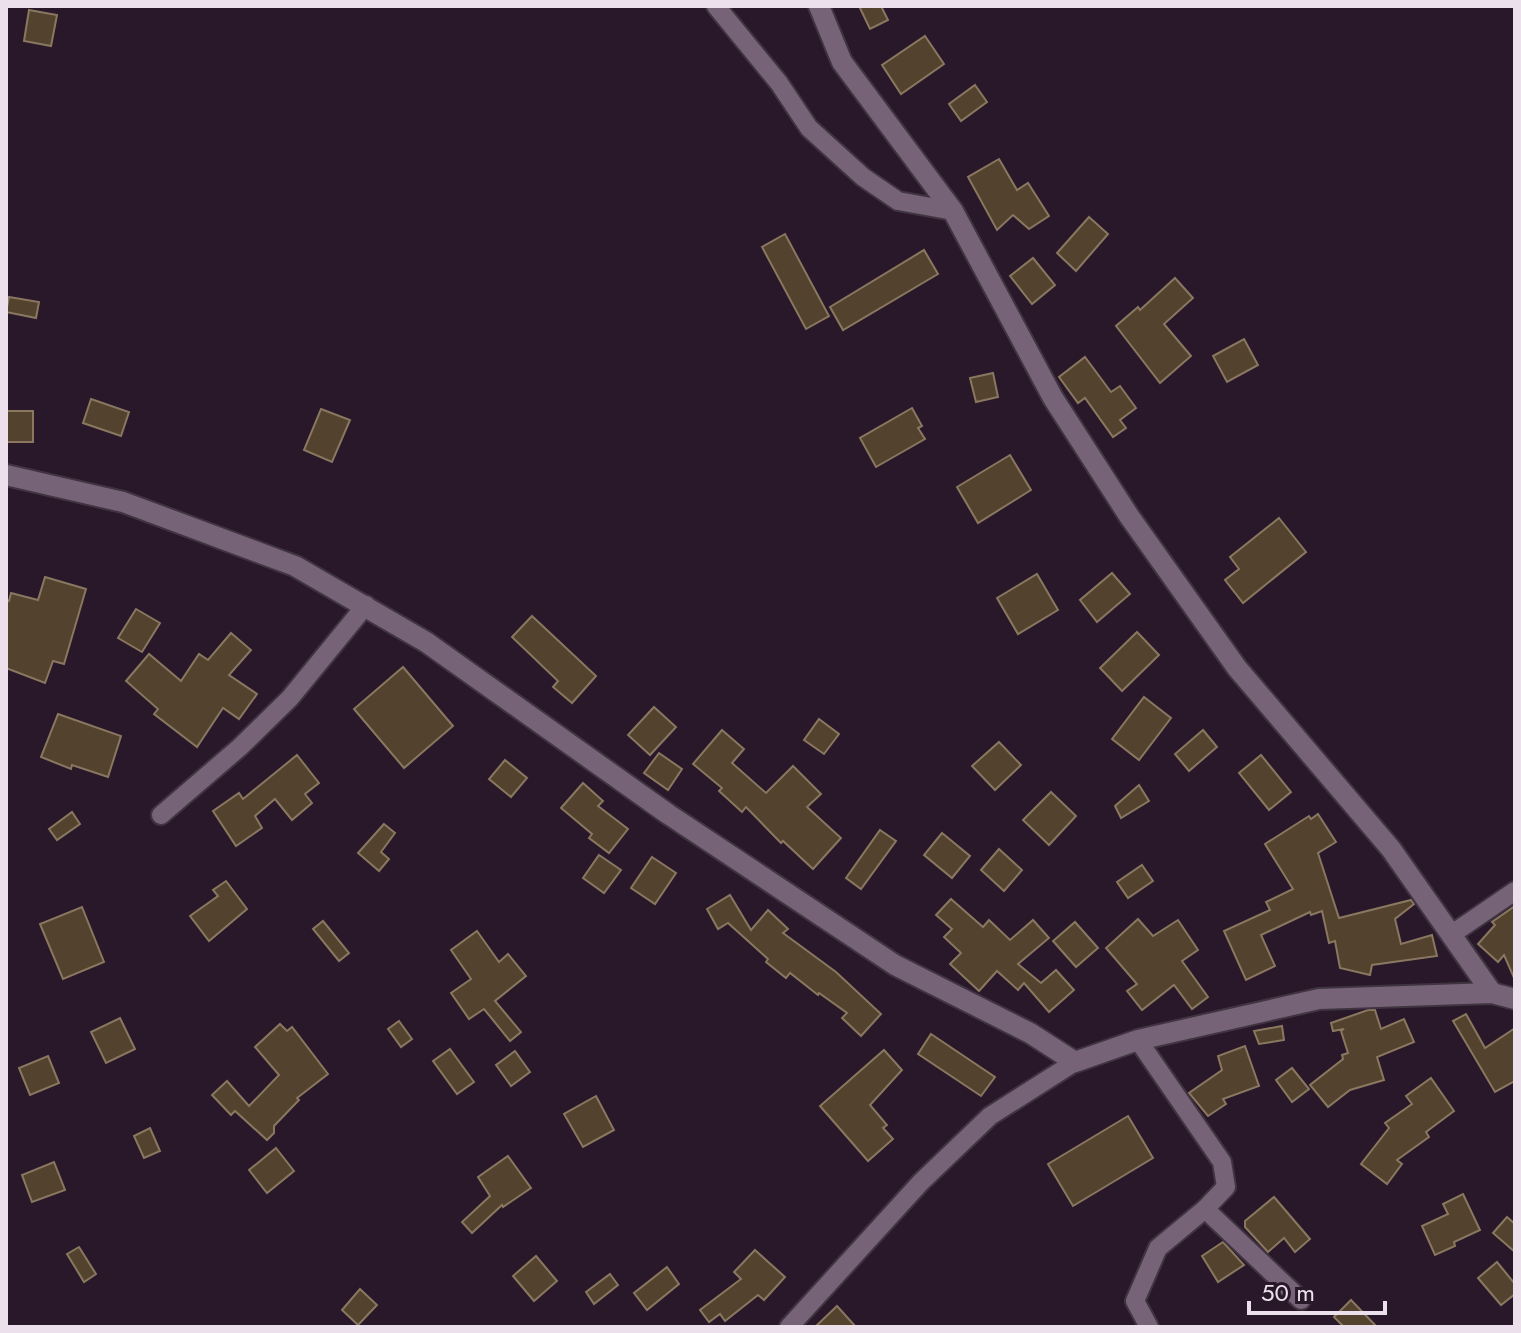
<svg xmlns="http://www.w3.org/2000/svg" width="1521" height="1333" font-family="Jost,sans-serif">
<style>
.building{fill:#53432e;stroke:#897760;stroke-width:2}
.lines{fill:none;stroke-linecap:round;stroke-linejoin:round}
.minor-casing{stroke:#403441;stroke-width:22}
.tertiary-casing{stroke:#403441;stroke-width:24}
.minor{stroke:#766378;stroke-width:18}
.tertiary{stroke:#766378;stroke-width:20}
</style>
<rect width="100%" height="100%" fill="#281829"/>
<g class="building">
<polygon points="859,6 881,6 888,20 870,29"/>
<polygon points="29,10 57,15 51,46 24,41"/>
<polygon points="925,36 944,64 901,94 882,65"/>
<polygon points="975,85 987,102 961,121 949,104"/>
<polygon points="999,159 1017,190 1028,183 1049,216 1029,229 1013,215 997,230 968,177"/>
<polygon points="1089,217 1108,234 1076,271 1057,253"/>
<polygon points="785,234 829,316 806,329 762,247"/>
<polygon points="924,250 938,274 843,330 830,307"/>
<polygon points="1033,258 1055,285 1032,304 1010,276"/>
<polygon points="1175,278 1193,298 1164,324 1191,356 1160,383 1116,326 1138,307 1140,310"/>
<polygon points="9,297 39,302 36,318 6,312"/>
<polygon points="1244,339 1258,365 1227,382 1213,356"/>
<polygon points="1085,357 1111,392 1120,386 1136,408 1120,420 1126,428 1113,437 1085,398 1078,403 1059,377"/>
<polygon points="993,373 998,397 976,402 970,378"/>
<polygon points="91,399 129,412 121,436 83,423"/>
<polygon points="912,408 922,426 918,428 925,439 876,467 860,438"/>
<polygon points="321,409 350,420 332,462 304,450"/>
<rect x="6" y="411" width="27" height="31"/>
<polygon points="1010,455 1031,490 978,523 957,487"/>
<polygon points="1279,518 1306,552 1243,603 1225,580 1239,569 1230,557"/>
<polygon points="1112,573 1130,594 1097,622 1080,600"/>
<polygon points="1037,574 1058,610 1018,634 997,598"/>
<polygon points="45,577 86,589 64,664 53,661 45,683 6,668 6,600 9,601 11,593 38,600"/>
<polygon points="136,609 160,623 142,652 118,638"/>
<polygon points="532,616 596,676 572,703 553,687 558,681 512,637"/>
<polygon points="1137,632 1159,655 1122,691 1100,668"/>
<polygon points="231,633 251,650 229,675 257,694 239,719 223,708 197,747 154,714 158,709 126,681 149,654 181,681 199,654 208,660"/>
<polygon points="403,667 453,726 404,768 354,709"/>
<polygon points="1144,697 1171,718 1139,760 1112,739"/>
<polygon points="654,707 676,727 650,755 628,735"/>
<polygon points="58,714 121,736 108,777 72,765 71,769 41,757"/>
<polygon points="819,719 839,734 824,754 804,740"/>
<polygon points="722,730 744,749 732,763 766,793 793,766 821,794 807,807 841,838 813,869 783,841 781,843 746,807 742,812 719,791 722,788 693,764"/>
<polygon points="1203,730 1217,747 1189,771 1175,754"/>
<polygon points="999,742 1021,765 995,790 972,766"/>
<polygon points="659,753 682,769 668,790 644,773"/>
<polygon points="297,755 319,783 305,794 312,803 292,820 275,799 255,816 262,828 236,846 213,811 239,793 243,799"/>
<polygon points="1261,755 1291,792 1269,810 1239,773"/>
<polygon points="505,760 527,778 511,797 489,779"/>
<polygon points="583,783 603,801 598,806 628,829 609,853 589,838 592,834 561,808"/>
<polygon points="1139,785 1149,801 1121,818 1115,806"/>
<polygon points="1051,792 1076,816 1049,845 1023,820"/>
<polygon points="72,812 80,824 57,840 49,829"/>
<polygon points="1318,814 1336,842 1318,853 1339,918 1411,900 1414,904 1395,919 1401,944 1432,935 1437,956 1372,965 1370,975 1340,968 1335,941 1329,943 1322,911 1311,915 1310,912 1261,935 1275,966 1246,980 1224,931 1270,910 1266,902 1293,889 1265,844 1309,816 1311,819"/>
<polygon points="384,824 395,833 381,852 389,859 379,871 358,853"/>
<polygon points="880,830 896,841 861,889 846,878"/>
<polygon points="942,833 970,856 952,878 924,855"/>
<polygon points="999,849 1022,870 1004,891 981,870"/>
<polygon points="599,855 621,870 604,893 583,878"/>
<polygon points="652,857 676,873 655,904 631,888"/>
<polygon points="1142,865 1153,881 1128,898 1117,882"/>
<polygon points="226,881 247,909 209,941 190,916 218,896 213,890"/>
<polygon points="730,895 751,930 768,910 788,929 783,933 836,972 881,1014 861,1036 842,1018 847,1013 819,993 818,995 790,973 786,978 766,962 768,959 728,923 718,929 707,909"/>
<polygon points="951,899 983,927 989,920 1010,940 1033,920 1049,938 1018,964 1041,983 1056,970 1074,990 1049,1012 1024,983 1018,990 997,971 979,991 950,964 961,953 944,937 952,929 936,915"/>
<polygon points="1515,906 1515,980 1504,955 1498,962 1478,944 1495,925 1492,922"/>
<polygon points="82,907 104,962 63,979 40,924"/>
<polygon points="1138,919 1153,936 1178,920 1198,950 1182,961 1208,997 1192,1009 1174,985 1142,1010 1127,991 1137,984 1106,948"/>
<polygon points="323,921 349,953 339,961 313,929"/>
<polygon points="1075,922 1098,948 1076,967 1053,941"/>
<polygon points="477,931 499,962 508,954 526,976 495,1001 521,1032 510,1041 484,1009 469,1019 451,993 471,979 451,950"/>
<polygon points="1368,1010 1375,1010 1381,1029 1404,1019 1414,1042 1377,1057 1384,1080 1350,1090 1328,1107 1310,1085 1343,1059 1342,1055 1348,1053 1341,1031 1344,1029 1333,1031 1331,1023"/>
<polygon points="1466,1014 1485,1048 1515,1028 1515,1081 1495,1092 1453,1021"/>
<polygon points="120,1018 135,1049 106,1063 91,1032"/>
<polygon points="399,1021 412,1039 401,1047 388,1029"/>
<polygon points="280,1024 287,1031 292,1027 328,1074 297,1098 299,1100 274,1126 274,1133 267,1140 235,1111 231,1115 212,1095 227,1081 249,1106 279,1075 255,1047"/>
<polygon points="1282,1026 1284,1040 1259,1044 1254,1031"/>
<polygon points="931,1034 995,1077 981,1096 918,1054"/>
<polygon points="1245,1046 1259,1086 1223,1099 1226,1104 1208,1116 1189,1093 1222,1070 1218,1056"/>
<polygon points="450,1049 474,1082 457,1094 433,1061"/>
<polygon points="884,1050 902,1070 870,1105 887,1125 883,1128 893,1139 868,1161 820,1106"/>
<polygon points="515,1051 530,1072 511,1086 496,1065"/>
<polygon points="48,1056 59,1083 30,1095 19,1068"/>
<polygon points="1292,1068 1309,1089 1292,1102 1276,1080"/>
<polygon points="1431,1078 1454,1111 1426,1132 1429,1137 1397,1160 1402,1164 1387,1184 1361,1164 1389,1128 1385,1123 1412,1104 1406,1096"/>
<polygon points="596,1096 614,1130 583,1147 564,1114"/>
<polygon points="1128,1116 1153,1158 1073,1206 1048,1164"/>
<polygon points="150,1128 160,1151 144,1158 134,1136"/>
<polygon points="276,1148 294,1171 267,1193 249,1170"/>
<polygon points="508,1156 531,1188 503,1207 502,1205 472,1233 462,1222 490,1196 478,1177"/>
<polygon points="54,1162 65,1190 32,1202 22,1175"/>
<polygon points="1463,1194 1480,1230 1454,1242 1455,1246 1435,1255 1422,1226 1448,1214 1443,1204"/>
<polygon points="1274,1197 1310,1239 1295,1252 1284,1238 1268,1252 1245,1227 1245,1221"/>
<polygon points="1507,1217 1515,1224 1515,1252 1493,1233"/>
<polygon points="1223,1242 1244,1265 1218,1282 1202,1256"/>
<polygon points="79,1247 96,1274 84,1282 67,1254"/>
<polygon points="755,1250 785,1277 764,1300 758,1295 725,1321 720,1314 709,1322 700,1310 741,1279 734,1272"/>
<polygon points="536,1256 557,1281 534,1301 513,1276"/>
<polygon points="1497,1262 1515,1284 1515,1294 1501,1305 1478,1278"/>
<polygon points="667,1267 679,1284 647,1310 634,1293"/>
<polygon points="610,1274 618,1285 594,1304 586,1292"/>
<polygon points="360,1289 377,1305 358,1325 342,1310"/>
<polygon points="1351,1300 1377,1327 1344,1327 1334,1317"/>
<polygon points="837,1306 856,1327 815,1327"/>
</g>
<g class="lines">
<g class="minor-casing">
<g id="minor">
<polyline points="716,6 779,83 809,128 863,177 898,201 953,211"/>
<polyline points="161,815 240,747 290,698 366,605"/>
<polyline points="1452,934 1515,891"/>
<polyline points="1138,1040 1222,1162 1226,1187 1205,1209 1158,1248 1135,1301 1149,1327"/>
<polyline points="1205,1209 1301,1300"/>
<polyline points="789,1327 921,1182 990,1116 1075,1062"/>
</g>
</g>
<g class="tertiary-casing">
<g id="tertiary">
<polyline points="819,6 842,62 953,211 1053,398 1129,516 1237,668 1391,849 1492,993"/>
<polyline points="6,475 123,502 295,566 426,642 668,814 895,965 1030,1033 1075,1062 1138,1040 1319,999 1492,993 1515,999"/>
</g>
</g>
<use href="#minor" class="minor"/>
<use href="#tertiary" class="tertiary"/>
</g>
<rect width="1521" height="1333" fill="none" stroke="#ebe0eb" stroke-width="16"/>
<path d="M1249 1301v12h136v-12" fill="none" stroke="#ebe0eb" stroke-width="4"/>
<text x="1261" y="1301" font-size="24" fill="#ebe0eb" stroke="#281829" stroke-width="6" paint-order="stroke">50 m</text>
</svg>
